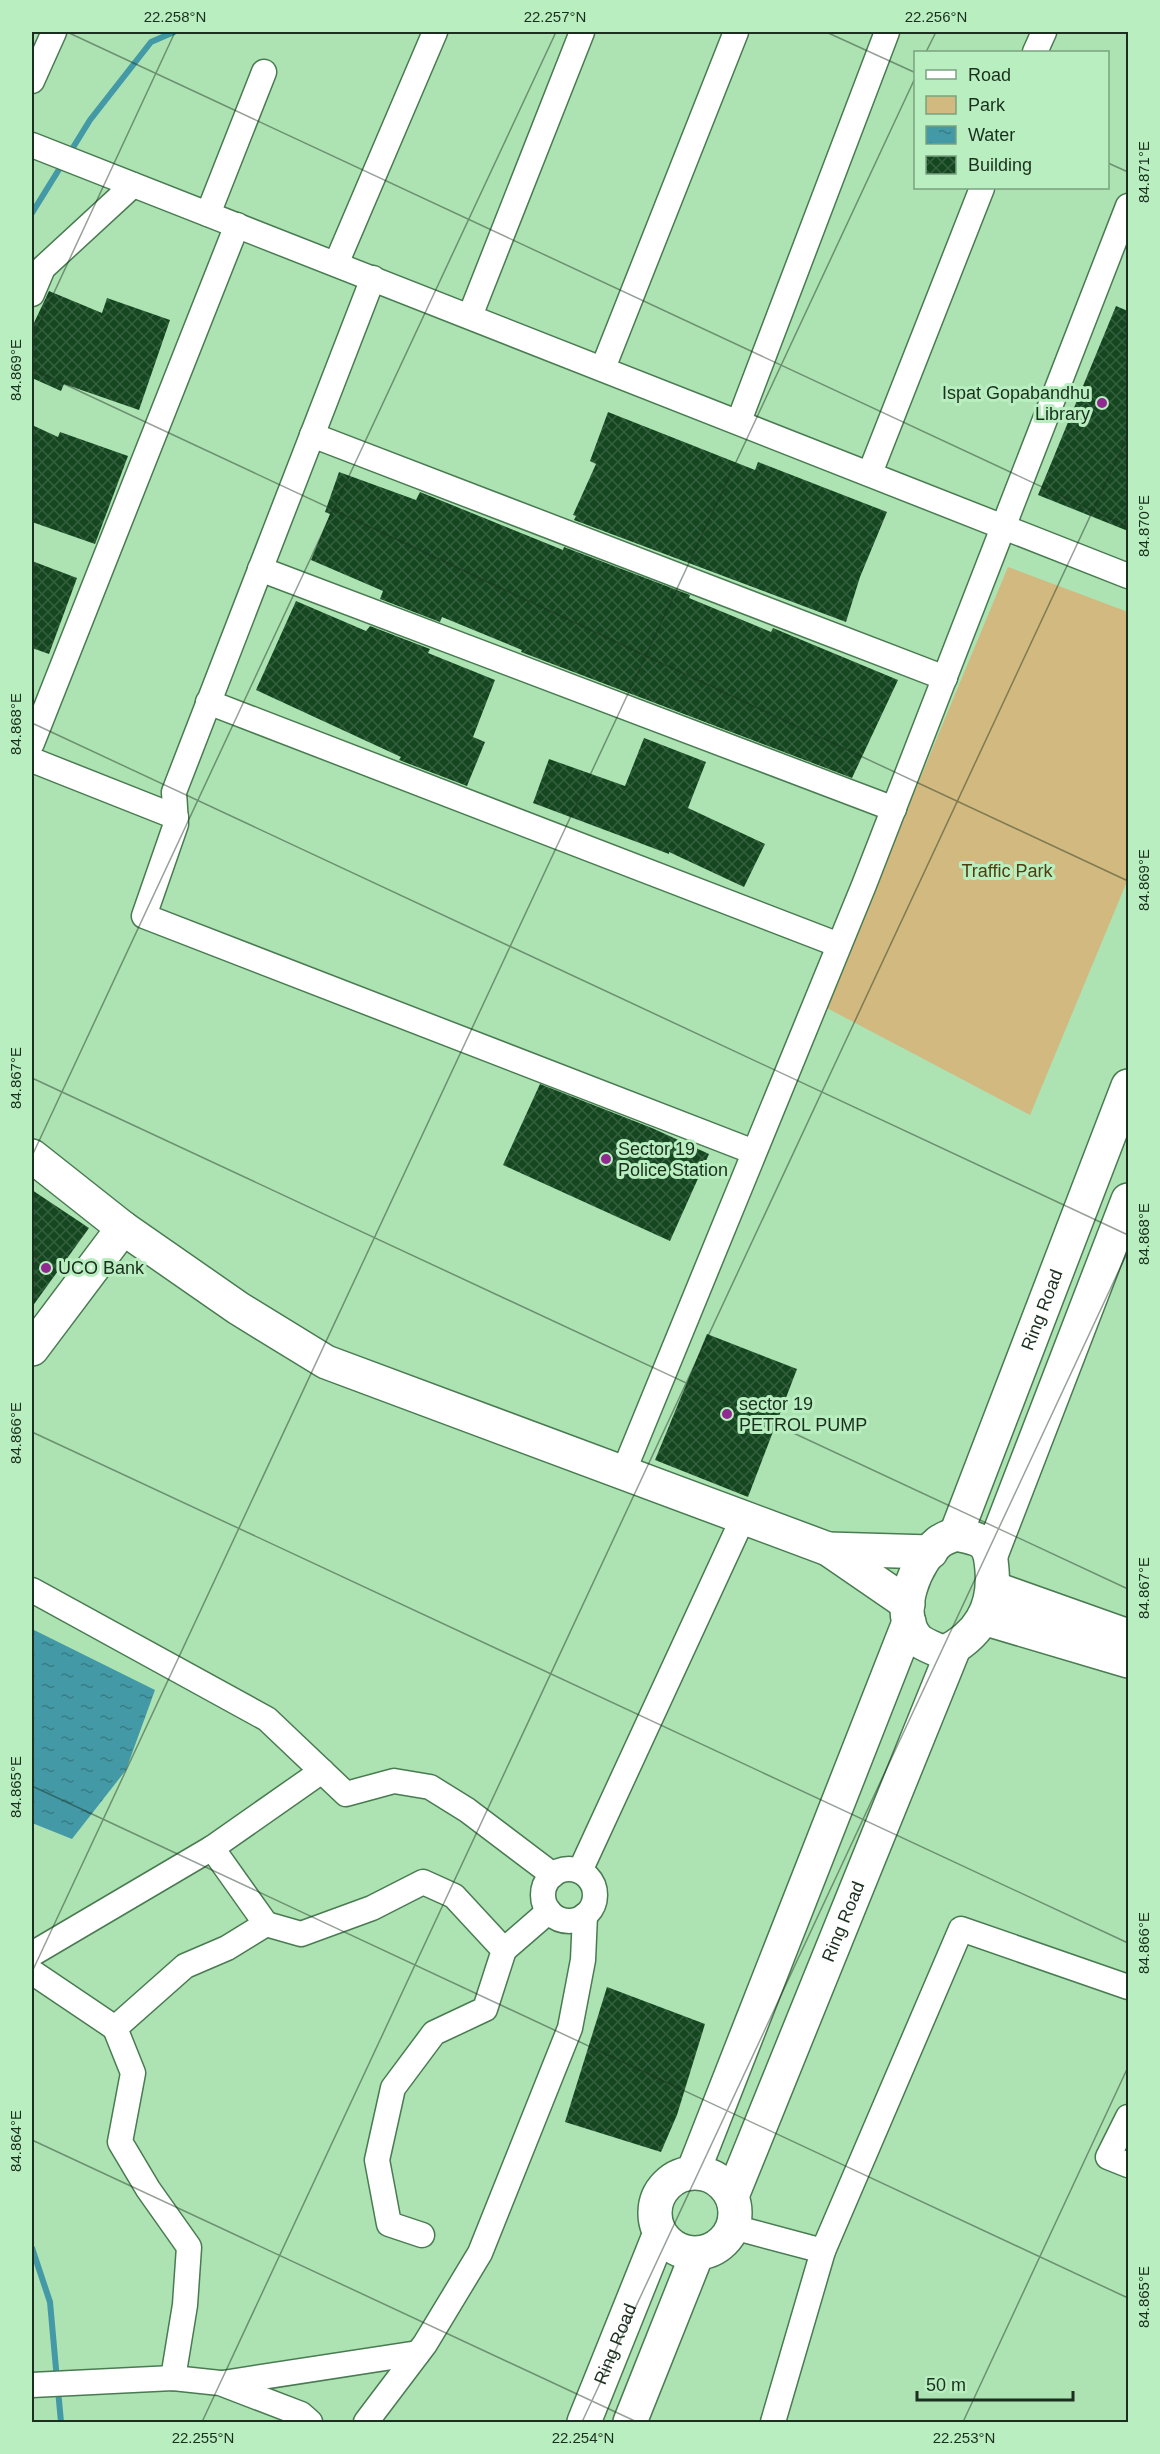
<svg xmlns="http://www.w3.org/2000/svg" width="1160" height="2454" font-family="Arial,sans-serif">
<style>
.park{fill:#d1b97f}
.water{fill:url(#water-ripples)}
.lines{fill:none;stroke-linecap:round;stroke-linejoin:round}
.stream{stroke:#4399a5;stroke-width:6}
.building{fill:url(#building-cross-hatch)}
.street-casing{stroke:#497b51;stroke-width:27}
.secondary-casing{stroke:#497b51;stroke-width:36}
.primary-casing{stroke:#497b51;stroke-width:36}
.street{stroke:#fff;stroke-width:24}
.secondary{stroke:#fff;stroke-width:33}
.primary{stroke:#fff;stroke-width:33}
.ticks{fill:none;stroke:#1a2f1d;stroke-width:1.5;stroke-opacity:0.45}
.poi-dot{fill:#902a90;stroke:#b9efc0;stroke-width:2}
.labels{text-anchor:middle;dominant-baseline:central;stroke-width:6;stroke-linejoin:round;paint-order:stroke}
.poi-label{font-size:18px;fill:#1a2f1d;stroke:#b9efc0;text-anchor:start}
.park-label{font-size:18px;fill:#503e0e;stroke:#b9efc0}
.street-label{font-size:18px;fill:#1a2f1d;stroke:#b9efc0}
.neatline{fill:none;stroke:#1a2f1d;stroke-width:2}
.ticks-label{font-size:15px;text-anchor:middle;fill:#1a2f1d}
</style>
<defs>
<pattern id="water-ripples" width="26" height="14" patternUnits="userSpaceOnUse" patternTransform="scale(1.5)"><rect width="26" height="14" fill="#4399a5"/><path d="M2 4q2-2 4 0t4 0M15 11q2-2 4 0t4 0" fill="none" stroke="#377d86"/></pattern>
<pattern id="building-cross-hatch" width="8" height="8" patternUnits="userSpaceOnUse" patternTransform="scale(1.5)"><rect width="8" height="8" fill="#144720"/><path d="M0 0l8 8M0 8l8-8" fill="none" stroke="#355f3f"/></pattern>
</defs>
<rect width="100%" height="100%" fill="#ade2b3"/>
<polygon class="park" points="1008,567 1128,612 1128,879 1030,1115 825,1007"/>
<polygon class="water" points="32,1629 155,1690 126,1770 72,1839 32,1823"/>
<g class="lines">
<g class="stream">
<polyline points="69,154 90,120 151,42 174,32"/>
<polyline points="32,213 63,163"/>
<polyline points="32,2248 50,2302 57,2380"/>
<polyline points="58,2390 61,2422"/>
</g>
</g>
<g class="building">
<polygon points="49,291 102,313 107,298 170,320 139,410 64,384 61,391 32,378 32,327"/>
<polygon points="1116,306 1128,311 1128,531 1038,495"/>
<polygon points="608,412 755,470 758,462 887,512 860,577 846,622 574,520 576,516 573,515 596,464 590,461"/>
<polygon points="32,425 58,437 60,432 128,456 95,544 32,522"/>
<polygon points="339,472 416,500 420,492 563,550 564,547 690,595 689,598 771,632 773,628 898,680 852,778 521,652 522,650 442,617 440,622 380,599 383,591 311,560 330,514 325,512"/>
<polygon points="32,561 77,578 49,654 32,648"/>
<polygon points="296,601 366,631 370,626 430,649 428,653 495,680 473,737 485,742 467,786 399,760 401,757 256,690"/>
<polygon points="644,738 706,762 688,808 765,844 744,887 669,852 669,854 533,803 549,759 625,786"/>
<polygon points="540,1084 652,1128 709,1154 670,1241 503,1165"/>
<polygon points="32,1190 89,1228 32,1307"/>
<polygon points="707,1334 797,1369 748,1497 655,1460"/>
<polygon points="607,1987 705,2024 677,2115 661,2152 565,2122"/>
</g>
<g class="lines">
<g class="street-casing">
<g id="street">
<polyline points="1035,52 1044,32"/>
<polyline points="32,81 54,32"/>
<polyline points="32,145 1128,576"/>
<polyline points="208,214 264,72"/>
<polyline points="336,264 435,32"/>
<polyline points="373,278 174,792 176,824 144,916 754,1152"/>
<polyline points="32,294 43,268 133,185"/>
<polyline points="470,316 582,32"/>
<polyline points="603,368 736,32"/>
<polyline points="739,421 887,32"/>
<polyline points="312,435 945,678"/>
<polyline points="870,473 982,188"/>
<polyline points="260,569 894,809"/>
<polyline points="208,702 839,945"/>
<polyline points="32,743 237,225"/>
<polyline points="32,760 176,817"/>
<polyline points="623,1473 864,885 1128,206"/>
<polyline points="32,1590 267,1719 346,1794 394,1781 430,1787 467,1810 553,1875"/>
<polyline points="212,1848 266,1924"/>
<circle cx="569" cy="1895" r="26"/>
<polyline points="580,1871 743,1518"/>
<polyline points="504,1950 549,1911"/>
<polyline points="32,1954 212,1848 322,1771"/>
<polyline points="32,1972 115,2028"/>
<polyline points="1128,2117 1108,2157 1128,2165"/>
<polyline points="733,2227 823,2251 961,1929 1128,1987"/>
<polyline points="173,2378 185,2305 189,2247 148,2189 120,2142 133,2073 115,2028 185,1966 227,1948 266,1924 301,1934 372,1908 423,1882 454,1896 504,1950 485,2009 434,2033 393,2088 377,2160 389,2224 422,2235"/>
<polyline points="223,2383 418,2353"/>
<polyline points="32,2385 173,2378 220,2383 301,2414 310,2422"/>
<polyline points="366,2422 425,2344 480,2253 570,2028 583,1960 585,1915"/>
<polyline points="773,2422 823,2251"/>
</g>
</g>
<g class="secondary-casing">
<g id="secondary">
<polyline points="32,1156 123,1228 238,1308 326,1362 828,1549 908,1604"/>
<polyline points="32,1349 123,1228"/>
<polyline points="828,1549 931,1552"/>
<polyline points="993,1588 1128,1636"/>
<polyline points="983,1618 1128,1661"/>
</g>
</g>
<g class="primary-casing">
<g id="primary">
<path id="s1" d="M956,1534L1128,1086"/>
<path d="M956,1534C964,1536 977,1538 983,1543C991,1550 991,1560 992,1570C995,1609 979,1635 944,1653C936,1649 924,1645 918,1640C893,1613 916,1561 939,1542C944,1538 951,1536 956,1534Z"/>
<polyline points="991,1555 1128,1200"/>
<polyline points="693,2172 909,1622"/>
<circle cx="695" cy="2213" r="40"/>
<path id="s2" d="M732,2196L954,1648"/>
<path id="s3" d="M584,2422L660,2233"/>
<polyline points="630,2422 697,2254"/>
</g>
</g>
<use href="#street" class="street"/>
<use href="#secondary" class="secondary"/>
<use href="#primary" class="primary"/>
</g>
<path class="ticks" d="M67,32L1128,527M826,32L916,73M926,52L936,32M1108,163L1128,172M32,340L175,32M32,369L1128,881M32,723L1128,1235M32,1078L1128,1589M32,1156L556,32M32,1432L1128,1943M32,1786L1128,2298M32,1972L916,76M32,2140L637,2422M202,2422L1128,435M582,2422L1128,1251M963,2422L1128,2067"/>
<g class="poi-dot">
<circle cx="1102" cy="403" r="6"/>
<circle cx="606" cy="1159" r="6"/>
<circle cx="46" cy="1268" r="6"/>
<circle cx="727" cy="1414" r="6"/>
</g>
<g class="labels">
<g class="poi-label">
<text x="1090" y="393" text-anchor="end">Ispat Gopabandhu<tspan x="1090" dy="21">Library</tspan></text>
<text x="618" y="1149">Sector 19<tspan x="618" dy="21">Police Station</tspan></text>
<text x="58" y="1268">UCO Bank</text>
<text x="739" y="1404">sector 19<tspan x="739" dy="21">PETROL PUMP</tspan></text>
</g>
<g class="park-label">
<text x="1007" y="871">Traffic Park</text>
</g>
<g class="street-label">
<text stroke="none"><textPath href="#s1" startOffset="240">Ring Road</textPath></text>
<text stroke="none"><textPath href="#s2" startOffset="296">Ring Road</textPath></text>
<text stroke="none"><textPath href="#s3" startOffset="84">Ring Road</textPath></text>
</g>
</g>
<rect width="1160" height="2454" fill="none" stroke="#b9efc0" stroke-width="66"/>
<rect x="914" y="51" width="195" height="138" fill="#b9efc0" stroke="#79a27f" stroke-width="1.5"/>
<rect x="926" y="70" width="30" height="9" fill="#ffffff" stroke="#79a27f" stroke-width="1.5"/>
<text x="968" y="81" font-size="18" fill="#1a2f1d">Road</text>
<rect x="926" y="96" width="30" height="18" fill="#d1b97f" stroke="#79a27f" stroke-width="1.5"/>
<text x="968" y="111" font-size="18" fill="#1a2f1d">Park</text>
<rect x="926" y="126" width="30" height="18" fill="url(#water-ripples)" stroke="#79a27f" stroke-width="1.5"/>
<text x="968" y="141" font-size="18" fill="#1a2f1d">Water</text>
<rect x="926" y="156" width="30" height="18" fill="url(#building-cross-hatch)" stroke="#79a27f" stroke-width="1.5"/>
<text x="968" y="171" font-size="18" fill="#1a2f1d">Building</text>
<path d="M917 2391v9h156v-9" fill="none" stroke="#1a2f1d" stroke-width="3"/>
<text x="926" y="2391" font-size="18" fill="#1a2f1d" stroke="#b9efc0" stroke-width="4.5" paint-order="stroke">50 m</text>
<rect x="33" y="33" width="1094" height="2388" class="neatline"/>
<g class="ticks-label">
<text x="175" y="22">22.258°N</text>
<text x="555" y="22">22.257°N</text>
<text x="936" y="22">22.256°N</text>
<text transform="translate(1144 172) rotate(-90)" y="5">84.871°E</text>
<text transform="translate(16 370) rotate(-90)" y="5">84.869°E</text>
<text transform="translate(1144 526) rotate(-90)" y="5">84.870°E</text>
<text transform="translate(16 724) rotate(-90)" y="5">84.868°E</text>
<text transform="translate(1144 880) rotate(-90)" y="5">84.869°E</text>
<text transform="translate(16 1078) rotate(-90)" y="5">84.867°E</text>
<text transform="translate(1144 1234) rotate(-90)" y="5">84.868°E</text>
<text transform="translate(16 1433) rotate(-90)" y="5">84.866°E</text>
<text transform="translate(1144 1588) rotate(-90)" y="5">84.867°E</text>
<text transform="translate(16 1787) rotate(-90)" y="5">84.865°E</text>
<text transform="translate(1144 1943) rotate(-90)" y="5">84.866°E</text>
<text transform="translate(16 2141) rotate(-90)" y="5">84.864°E</text>
<text transform="translate(1144 2297) rotate(-90)" y="5">84.865°E</text>
<text x="203" y="2443">22.255°N</text>
<text x="583" y="2443">22.254°N</text>
<text x="964" y="2443">22.253°N</text>
</g>
</svg>
